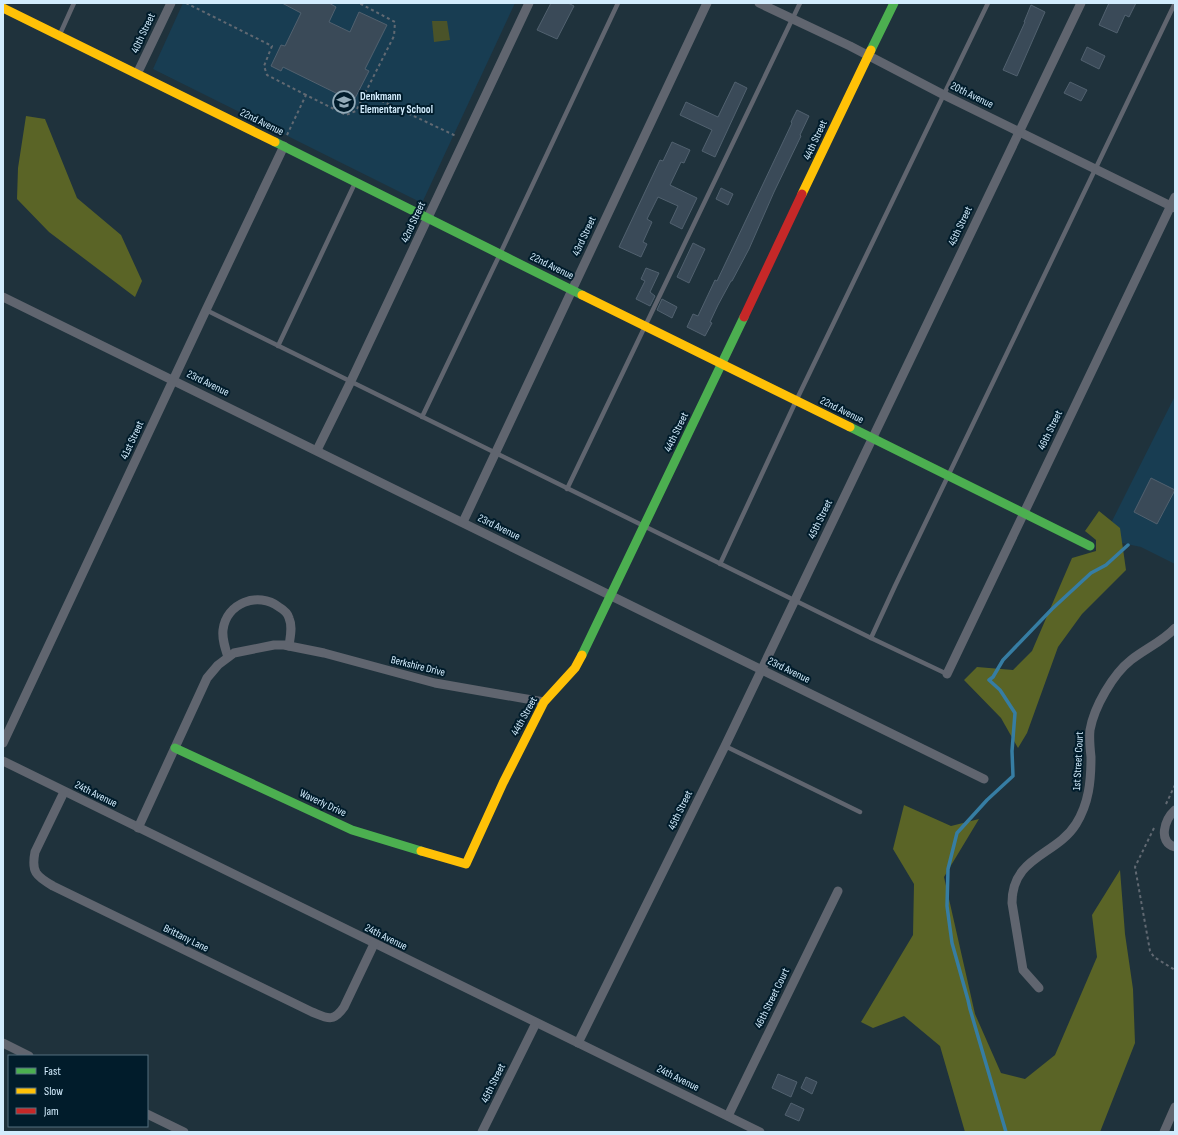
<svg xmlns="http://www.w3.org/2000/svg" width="1178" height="1135" font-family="'Sofia Sans Condensed',sans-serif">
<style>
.built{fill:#183d52}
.green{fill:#4a5329}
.forest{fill:#5a6426}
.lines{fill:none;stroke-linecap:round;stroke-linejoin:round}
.stream{stroke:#367da3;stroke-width:3.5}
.building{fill:#3a4a58;stroke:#51616f}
.path{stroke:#616972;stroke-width:2;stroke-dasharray:3 3;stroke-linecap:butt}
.lane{stroke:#60656f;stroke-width:4.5}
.street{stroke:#60656f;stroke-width:9}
.fast{stroke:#4caf50;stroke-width:9}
.slow{stroke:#ffc107;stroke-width:9}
.jam{stroke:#c62828;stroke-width:9}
.labels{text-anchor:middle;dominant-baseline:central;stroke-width:4;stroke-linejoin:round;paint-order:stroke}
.street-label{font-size:11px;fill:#d2ecfd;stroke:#011c2b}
.poi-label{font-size:11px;font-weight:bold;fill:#d2ecfd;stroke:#011c2b;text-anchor:start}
</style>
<rect width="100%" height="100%" fill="#1f323c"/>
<g class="built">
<polygon points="183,3 515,3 422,203 153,69"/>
<polygon points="1175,396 1175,564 1141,547 1103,539"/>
</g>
<polygon class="green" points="432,21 447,21 450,40 434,42"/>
<g class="forest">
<polygon points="26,116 45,119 77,198 121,235 142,281 135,297 49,232 17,199 18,168"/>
<polygon points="1099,511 1120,528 1126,570 1082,614 1058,647 1027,733 1018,748 1001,718 964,680 977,667 1013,670 1032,651 1072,558 1096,551 1096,540 1085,531"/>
<polygon points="904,805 951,826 979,819 944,877 975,1014 1001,1073 1025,1079 1055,1055 1097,957 1092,915 1120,870 1125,934 1133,989 1135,1043 1100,1132 965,1132 940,1046 904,1016 873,1028 861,1022 913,935 914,884 893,849"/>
</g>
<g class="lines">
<polyline class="stream" points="1006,1132 970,1009 968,1000 952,943 947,906 948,869 957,833 987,800 1013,776 1012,751 1015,713 1000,690 989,680 993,677 1003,660 1052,609 1091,573 1106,565 1128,545"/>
</g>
<g class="building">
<polygon points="282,3 329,3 336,7 329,22 350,32 359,12 387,25 365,69 369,71 351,106 340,100 342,96 283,67 281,71 271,66 281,45 285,46 301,13"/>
<polygon points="551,3 568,3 574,6 557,39 537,30"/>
<polygon points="1109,3 1136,3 1129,17 1125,15 1117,33 1099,25"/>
<polygon points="1031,5 1045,12 1017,76 1003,70 1025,22 1024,22"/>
<polygon points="1087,47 1105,56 1099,69 1081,60"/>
<polygon points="735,82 747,88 715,157 702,151 712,130 680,115 686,102 718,117"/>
<polygon points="1070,82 1087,90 1081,101 1064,93"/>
<polygon points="797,110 809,116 800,135 801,136 774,192 749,249 732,281 731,281 718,305 710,322 712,323 705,336 687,327 693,314 698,316 715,280 717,281 792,123 791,122"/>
<polygon points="672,142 690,150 684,163 681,162 670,185 697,198 682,229 670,223 678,206 658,197 647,219 652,222 643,242 647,244 641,257 619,247 660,160 663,161"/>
<polygon points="721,188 733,194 728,205 716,199"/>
<polygon points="693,243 705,249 689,283 677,277"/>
<polygon points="646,268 659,273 650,292 655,296 650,306 636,299 645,281 641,279"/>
<polygon points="662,299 677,307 672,318 657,310"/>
<polygon points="1151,478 1175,490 1157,524 1134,512"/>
<polygon points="778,1074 797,1082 791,1097 772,1088"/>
<polygon points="806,1077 817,1082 812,1094 801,1088"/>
<polygon points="791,1103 804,1109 799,1121 785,1115"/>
</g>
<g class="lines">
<g class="path">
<polyline points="186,3 272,46 264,66 267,75 306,95"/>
<polyline points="365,93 456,136"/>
<polyline points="287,135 306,95 346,115 356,111 394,36 395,22 359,3"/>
<polyline points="1166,804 1175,785"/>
<polyline points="1154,828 1135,867 1150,951 1154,957 1175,970"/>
</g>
<g class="lane">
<polyline points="60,34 74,3"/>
<polyline points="206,310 871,638 947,674"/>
<polyline points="278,346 355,183"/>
<polyline points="422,417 500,254 618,3"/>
<polyline points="567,489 800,3"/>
<polyline points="720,564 796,401 988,3"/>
<polyline points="871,638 895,586 948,476 1175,3"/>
<polyline points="725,746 860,812"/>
</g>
<g class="street">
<polyline points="759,3 850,46 944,95 1175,208"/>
<polyline points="137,74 171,3"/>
<polyline points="3,297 984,779"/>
<polyline points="317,450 351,381 529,3"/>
<polyline points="463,522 707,3"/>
<path d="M228,657C225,648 222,639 223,630C226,603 258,591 279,607C284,610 288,614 289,618C293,627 290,637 289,646"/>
<polyline points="947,674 1175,197"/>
<polyline points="3,743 206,310 284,146"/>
<polyline points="3,761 760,1132"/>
<path d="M64,792L35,852C31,872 36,876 53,886L312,1012C327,1018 333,1023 344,1007L374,944"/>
<path d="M1175,810C1165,819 1157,842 1175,847"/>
<polyline points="138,828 207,678 218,665 234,653 274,645 284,645 324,653 435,683 544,702"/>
<path d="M1039,988L1023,970L1012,903C1012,856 1056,856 1076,824C1089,803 1091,781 1091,757C1090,748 1089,739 1090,730C1094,707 1113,674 1131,660C1145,649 1163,641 1175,628"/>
<polyline points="3,1043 29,1056"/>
<polyline points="578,1043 725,746 1081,3"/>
<polyline points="147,1114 184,1132"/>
<polyline points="728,1116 838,891"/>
<polyline points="482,1132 536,1023"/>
<polyline points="1164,1132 1175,1107"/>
</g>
<g class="fast">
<polyline points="871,50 894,3"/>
<polyline points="275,142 582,295"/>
<polyline points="850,427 1090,546"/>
<polyline points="582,655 744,317"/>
<polyline points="175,748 352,830 421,851"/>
</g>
<g class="slow">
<polyline points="3,8 275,142"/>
<polyline points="802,194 871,50"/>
<polyline points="582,295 850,427"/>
<polyline points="421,851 466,864 503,783 544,702 575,668 582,655"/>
</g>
<polyline class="jam" points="744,317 802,194"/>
</g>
<defs>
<g id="school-ring" transform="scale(1.15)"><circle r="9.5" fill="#011c2b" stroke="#93abb9" stroke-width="1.5"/><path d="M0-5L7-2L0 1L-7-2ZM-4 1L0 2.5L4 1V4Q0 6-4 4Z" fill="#93abb9"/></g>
</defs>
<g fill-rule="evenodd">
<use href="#school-ring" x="344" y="102"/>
</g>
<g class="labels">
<g class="street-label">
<text transform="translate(143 33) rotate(-65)">40th Street</text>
<text transform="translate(972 95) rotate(26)">20th Avenue</text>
<text transform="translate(262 122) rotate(26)">22nd Avenue</text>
<text transform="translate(815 140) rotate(-65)">44th Street</text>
<text transform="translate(413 222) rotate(-65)">42nd Street</text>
<text transform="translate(960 226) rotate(-65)">45th Street</text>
<text transform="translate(584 236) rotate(-65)">43rd Street</text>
<text transform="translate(552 266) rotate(26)">22nd Avenue</text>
<text transform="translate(208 383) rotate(26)">23rd Avenue</text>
<text transform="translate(842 410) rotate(26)">22nd Avenue</text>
<text transform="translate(1050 430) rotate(-64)">46th Street</text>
<text transform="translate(676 432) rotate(-64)">44th Street</text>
<text transform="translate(132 440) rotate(-65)">41st Street</text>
<text transform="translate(820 519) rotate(-64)">45th Street</text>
<text transform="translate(499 527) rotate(26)">23rd Avenue</text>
<text transform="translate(418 666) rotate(14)">Berkshire Drive</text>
<text transform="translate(789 670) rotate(26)">23rd Avenue</text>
<text transform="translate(524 716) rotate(-61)">44th Street</text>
<text transform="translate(1078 761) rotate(-87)">1st Street Court</text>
<text transform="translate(96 794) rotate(26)">24th Avenue</text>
<text transform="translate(323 803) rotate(25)">Waverly Drive</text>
<text transform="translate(680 810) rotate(-64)">45th Street</text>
<text transform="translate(386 937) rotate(26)">24th Avenue</text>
<text transform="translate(186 938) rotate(26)">Brittany Lane</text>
<text transform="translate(772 998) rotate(-64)">46th Street Court</text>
<text transform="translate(678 1078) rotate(26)">24th Avenue</text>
<text transform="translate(493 1083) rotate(-64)">45th Street</text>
</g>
<g class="poi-label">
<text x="360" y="96">Denkmann<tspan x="360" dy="13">Elementary School</tspan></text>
</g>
</g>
<rect width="1178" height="1135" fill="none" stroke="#d2ecfd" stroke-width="8"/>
<rect x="8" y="1055" width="140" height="72" fill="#011c2b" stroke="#556f7f"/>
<rect x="16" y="1068" width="20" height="6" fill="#4caf50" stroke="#556f7f"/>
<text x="44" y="1075" font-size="12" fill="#d2ecfd">Fast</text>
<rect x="16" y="1088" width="20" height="6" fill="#ffc107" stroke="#556f7f"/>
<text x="44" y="1095" font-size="12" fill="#d2ecfd">Slow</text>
<rect x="16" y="1108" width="20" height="6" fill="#c62828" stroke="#556f7f"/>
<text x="44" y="1115" font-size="12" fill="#d2ecfd">Jam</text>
</svg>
